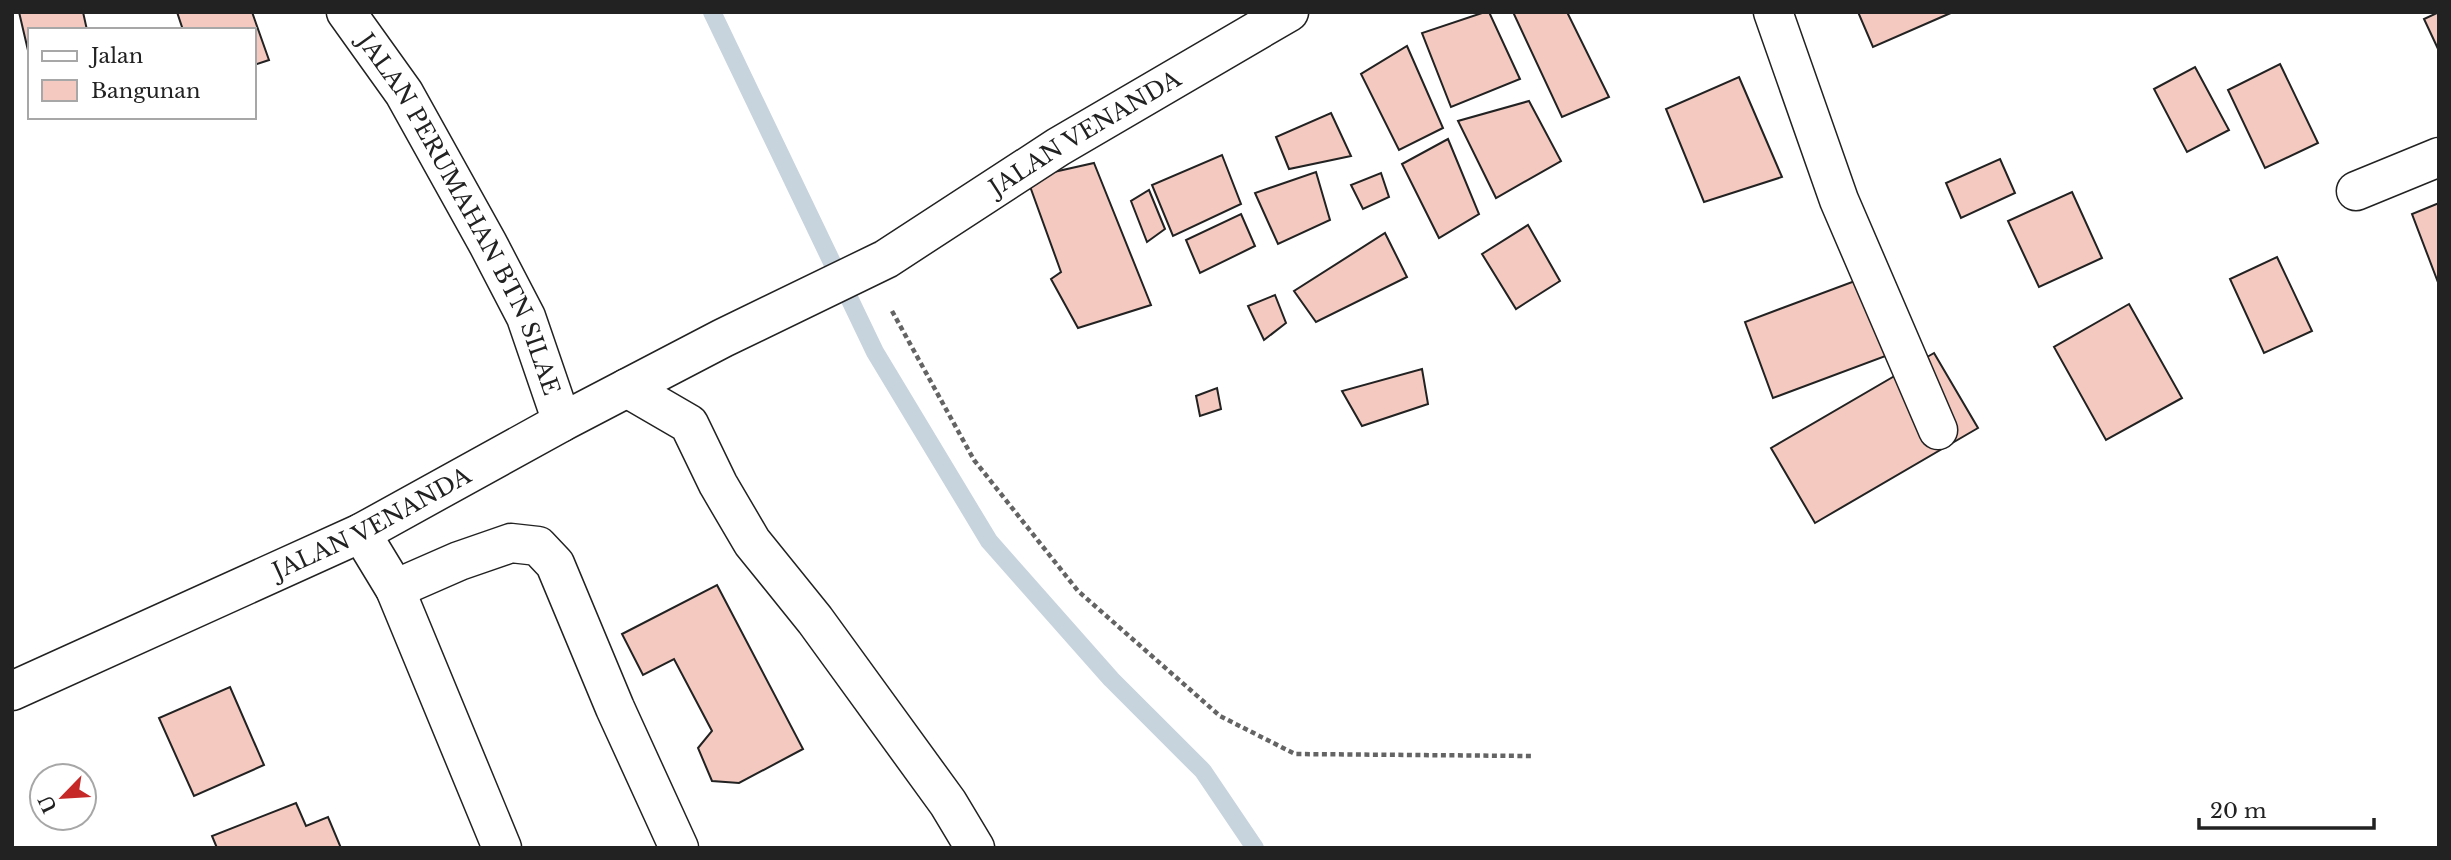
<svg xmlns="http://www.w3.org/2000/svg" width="2451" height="860" font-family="'Libre Baskerville',serif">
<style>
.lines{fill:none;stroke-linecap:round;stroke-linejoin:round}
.stream{stroke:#c7d3dd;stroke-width:18}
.building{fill:#f3c9c0;stroke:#222;stroke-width:2}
.minor-casing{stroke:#222;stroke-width:41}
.path{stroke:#646464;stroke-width:4.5;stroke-dasharray:5 3.5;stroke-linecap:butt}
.minor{stroke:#fff;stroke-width:38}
.labels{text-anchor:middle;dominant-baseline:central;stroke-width:5;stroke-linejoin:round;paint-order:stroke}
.street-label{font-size:23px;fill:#222;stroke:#fff}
</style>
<rect width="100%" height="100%" fill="#fff"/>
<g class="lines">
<polyline class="stream" points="712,12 875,352 989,541 1111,679 1203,771 1255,848"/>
</g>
<g class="building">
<polygon points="19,12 83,12 87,30 30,30 30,59"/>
<polygon points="177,12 252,12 269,60 254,65 254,30 183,30"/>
<polygon points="1485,12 1489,12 1520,79 1451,107 1422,33"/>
<polygon points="1513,12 1567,12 1609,97 1562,117"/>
<polygon points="1858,12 1953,12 1873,47"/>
<polygon points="2439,12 2439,51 2424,19"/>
<polygon points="1407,46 1443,128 1399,150 1361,74"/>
<polygon points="2280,64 2318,143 2265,168 2228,90"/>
<polygon points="2195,67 2229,130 2187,152 2154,89"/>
<polygon points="1739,77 1782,177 1704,202 1666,109"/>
<polygon points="1529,101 1561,161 1496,198 1458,121"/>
<polygon points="1331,113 1351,156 1289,169 1276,137"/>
<polygon points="1448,139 1479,214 1439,238 1402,164"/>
<polygon points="1222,155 1241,204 1173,236 1152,185"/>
<polygon points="2000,159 2015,193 1961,218 1946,183"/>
<polygon points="1094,163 1151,305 1078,328 1051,279 1061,272 1027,178"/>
<polygon points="1316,172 1330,220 1278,244 1255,193"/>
<polygon points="1381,173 1389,197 1363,209 1351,185"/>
<polygon points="1149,190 1165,229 1147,242 1131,201"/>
<polygon points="2072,192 2102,258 2039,287 2008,221"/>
<polygon points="2439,203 2439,285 2412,214"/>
<polygon points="1241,214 1255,246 1200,273 1186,240"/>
<polygon points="1528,225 1560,281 1516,309 1482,254"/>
<polygon points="1385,233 1407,277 1316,322 1294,291"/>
<polygon points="2277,257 2312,331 2264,353 2230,279"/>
<polygon points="1879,272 1907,348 1773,398 1745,322"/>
<polygon points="1275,295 1286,323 1264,340 1248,306"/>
<polygon points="2129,304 2182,398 2106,440 2054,347"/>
<polygon points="1934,353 1978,428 1815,523 1771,448"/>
<polygon points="1422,369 1428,404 1362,426 1342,391"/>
<polygon points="1217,388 1221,409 1200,416 1196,396"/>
<polygon points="717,585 803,749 739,783 712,781 698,748 712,731 674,659 643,675 622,634"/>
<polygon points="230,687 264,765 194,796 159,718"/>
<polygon points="296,803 306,826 328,817 341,848 217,848 212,836"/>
</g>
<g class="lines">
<g class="minor-casing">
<g id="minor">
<path id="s1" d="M346,12L404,93L488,244L526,317L562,422"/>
<polyline points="1773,12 1839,200 1938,430"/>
<polyline points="2356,191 2439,157"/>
<polyline points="627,388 689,424 718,484 752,542 815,620 948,803 975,848"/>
<polyline points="361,533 395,589 502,848"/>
<polyline points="395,589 459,561 511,543 538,546 555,564 615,708 679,848"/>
<path id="s2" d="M12,691L361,533L562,422L723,338L886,259L1058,147L1289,12"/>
</g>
</g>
<polyline class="path" points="892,311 974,460 1078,591 1220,716 1295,754 1532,756"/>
<use href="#minor" class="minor"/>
</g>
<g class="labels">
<g class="street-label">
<text stroke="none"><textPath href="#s2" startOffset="1211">JALAN VENANDA</textPath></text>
<text stroke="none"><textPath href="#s1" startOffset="233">JALAN PERUMAHAN BTN SILAE</textPath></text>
<text stroke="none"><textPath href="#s2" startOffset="397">JALAN VENANDA</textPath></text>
</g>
</g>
<rect width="2451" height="860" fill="none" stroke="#222222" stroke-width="28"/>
<rect x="28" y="28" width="228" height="91" fill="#ffffff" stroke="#a7a7a7" stroke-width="2"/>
<rect x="42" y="51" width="35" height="10" fill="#ffffff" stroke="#a7a7a7" stroke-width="2"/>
<text x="91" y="63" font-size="21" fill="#222222">Jalan</text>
<rect x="42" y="80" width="35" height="21" fill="#f3c9c0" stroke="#a7a7a7" stroke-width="2"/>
<text x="91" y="98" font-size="21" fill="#222222">Bangunan</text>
<g transform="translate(63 797) rotate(245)"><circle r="33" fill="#ffffff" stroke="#a7a7a7" stroke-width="2"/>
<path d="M0-5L12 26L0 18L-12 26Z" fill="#c62828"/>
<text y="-10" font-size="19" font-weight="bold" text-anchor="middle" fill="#222222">U</text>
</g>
<path d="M2199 818v10h175v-10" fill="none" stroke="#222222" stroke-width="3.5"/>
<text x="2210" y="818" font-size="21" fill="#222222" stroke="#ffffff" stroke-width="5" paint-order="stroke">20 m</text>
</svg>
